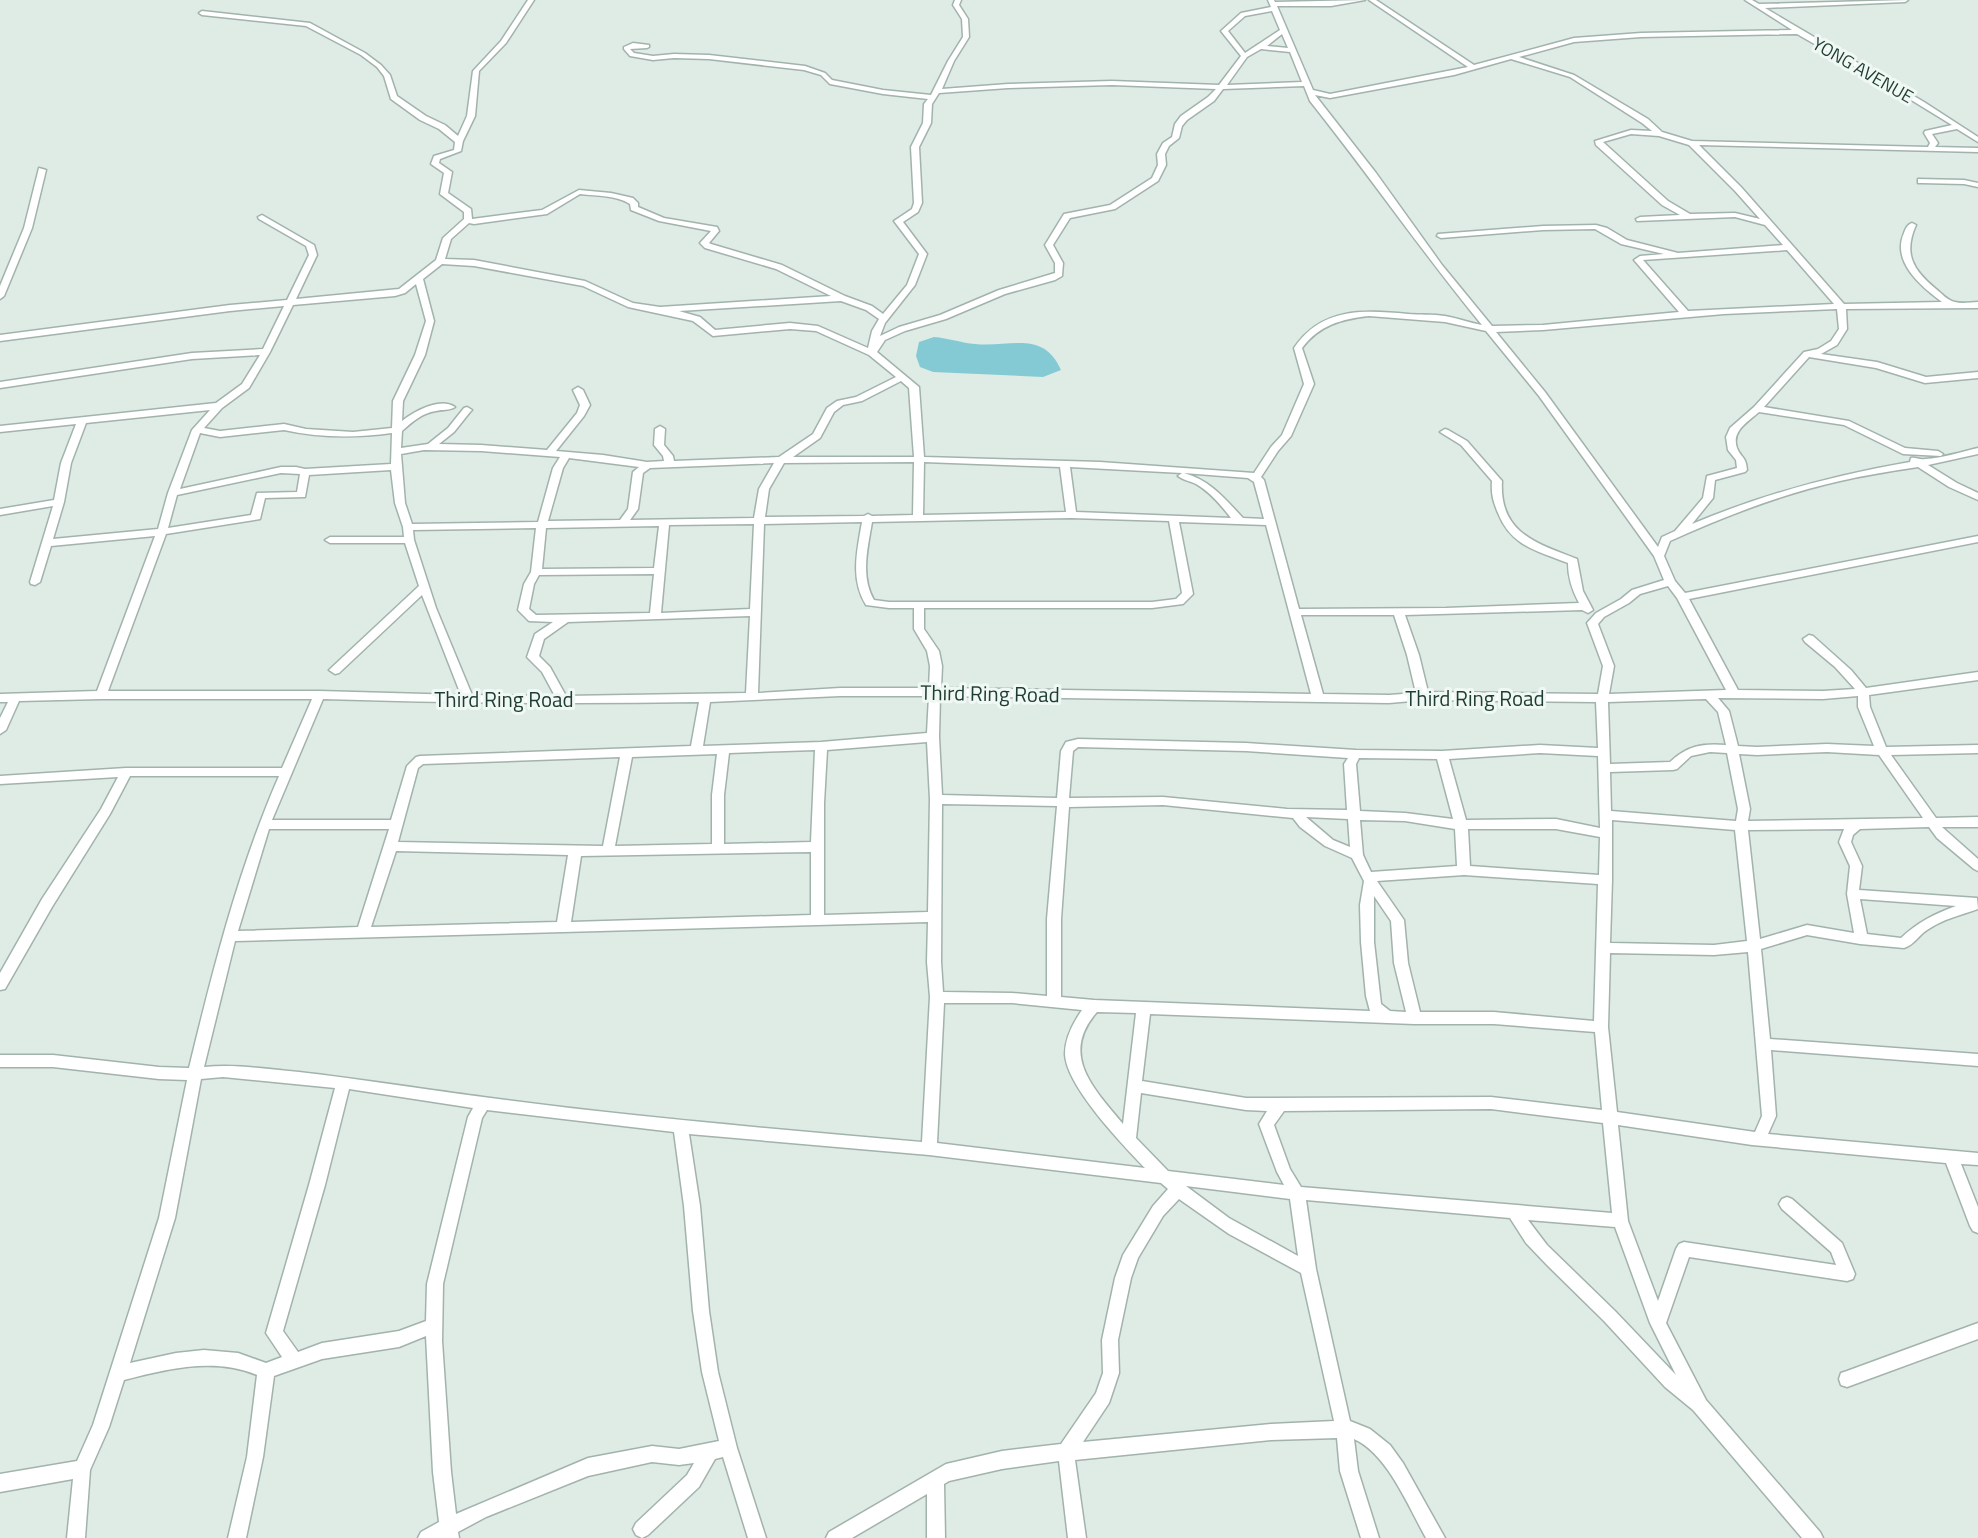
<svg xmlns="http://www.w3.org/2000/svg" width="1978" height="1538" font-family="'Titillium Web',sans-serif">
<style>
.water{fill:#83cad4}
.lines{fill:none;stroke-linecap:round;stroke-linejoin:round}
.minor-casing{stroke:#a2b3ac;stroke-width:3}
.minor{fill:#fff;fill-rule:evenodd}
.labels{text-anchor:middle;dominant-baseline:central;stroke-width:6;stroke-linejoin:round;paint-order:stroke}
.far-street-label{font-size:18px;fill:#1f3c33;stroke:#f0f8f3}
.street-label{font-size:21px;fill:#1f3c33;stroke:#f0f8f3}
</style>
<rect width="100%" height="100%" fill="#dfebe5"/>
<path class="water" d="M934,337C948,338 962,343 975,344C1009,348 1043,329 1061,370L1043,377L933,372L920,367L916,356L919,342Z"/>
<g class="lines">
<g class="minor-casing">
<g id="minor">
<path d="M528,0H534L506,43L479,71L475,116L463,141L461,151L440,159L439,163L452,172L448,193L471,209L472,219L542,210L579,190L611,193L633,198L638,203V207L664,218L717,227L719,231L709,243L711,244L782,265L845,296L872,306L883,314L907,285L919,254L894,221L912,209L914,203L911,147L923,123L924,104L928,99L883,94L830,84L821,75L804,70L709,59L674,58L653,60L630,56L624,49V47L633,43L649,45V47L647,48L630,49L634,53L653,56L674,54L709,55L805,66L825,73L832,80L883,90L931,95L948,61L963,37L962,19L953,5L955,0H961L959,5L968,19L969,37L954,61L942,89L1008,84L1112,81L1219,85L1241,56L1221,31L1241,13L1271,7L1268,0H1274L1275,2L1365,0L1331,6H1277L1313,90L1330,94L1468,67L1369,0H1376L1474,65L1574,38L1641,33L1792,30L1745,0H1752L1759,4L1908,0L1905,2L1765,8L1924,102L1978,137V142L1957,129L1932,134L1938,143L1935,147L1978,148V152L1699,145L1741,187L1844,304L1942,302C1922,287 1891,262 1904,233C1906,228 1907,225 1912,223L1916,225C1903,254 1913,270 1936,289C1941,293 1948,301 1955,302C1962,304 1971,302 1978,302V308L1846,309L1847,329L1837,345L1821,354L1877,362L1926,377L1978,372V378L1925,383L1876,368L1809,357L1764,407L1849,421L1905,448L1938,451L1943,454L1941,456L1903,454L1844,425L1759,412C1748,422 1731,431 1737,448C1741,458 1746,456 1747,470L1745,472L1715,480L1713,498L1692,524C1763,494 1835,475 1910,462L1911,458C1916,457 1919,460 1925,459C1942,458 1961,452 1978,448V454L1928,465L1957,483L1978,493V500L1949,487L1918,467C1892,471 1866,475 1840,481C1782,494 1725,516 1670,541L1664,556L1675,581L1685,593L1978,536V542L1689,599L1738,690L1823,691L1855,689L1835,667L1805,642L1803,639L1809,635L1813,636L1851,670L1866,688L1978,672V680L1869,695L1870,707L1886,747L1978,745V753L1891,755L1936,818L1978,817V827H1942L1978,859V871L1974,869L1937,838L1929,827L1860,829L1853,835L1851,842L1862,866L1859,890L1977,898L1978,909C1961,915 1943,919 1927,930C1919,935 1914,945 1904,948L1860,944L1807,935L1761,949L1770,1039L1978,1054V1066L1771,1050L1776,1116L1768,1134L1978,1153V1165L1961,1164L1978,1207V1233L1973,1231L1970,1226L1946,1163L1752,1145L1618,1125L1628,1221L1658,1301L1676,1249L1679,1244L1684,1242L1836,1265L1831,1252L1782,1209L1779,1204L1782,1199L1787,1197L1792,1199L1842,1243L1855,1274L1853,1279L1847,1281L1689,1257L1666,1323L1706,1400L1820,1532L1823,1538H1802L1693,1410L1665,1387L1604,1321L1547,1265L1526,1243L1510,1218L1306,1200L1316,1269L1350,1421L1370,1429L1390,1445L1403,1463L1445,1538H1426C1409,1508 1387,1453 1354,1439L1358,1471L1379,1538H1361L1340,1471L1337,1438L1271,1440L1075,1460L1086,1538H1068L1059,1461L1002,1469L949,1481L944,1484L945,1538H927V1494L852,1538H826L829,1532L946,1464L1002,1451L1061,1444L1096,1393L1103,1373L1102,1340L1115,1278L1123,1255L1153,1206L1168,1189L1161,1183L929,1155L689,1134L700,1206L709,1311L718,1372L737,1448L766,1538H748L723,1457L715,1459L699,1487L648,1535L642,1538L636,1535L633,1529L636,1523L687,1475L694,1463L679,1465L652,1462L588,1476L486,1517L458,1532L459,1538H418L421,1532L439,1522L433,1472L426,1336L399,1347L322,1359L274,1376L263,1457L246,1538H228L247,1457L257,1375C214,1357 167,1369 124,1380L109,1427L90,1470L85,1538H67L73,1479L0,1492V1474L77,1461L93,1425L159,1218L187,1080L159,1079L53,1067H0V1055H53L159,1067L189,1068C213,969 238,870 279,776H130L110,814L52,907L5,989L0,990V973L42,899L101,809L118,777L0,784V776L126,768H282L312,699H101L19,701L6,730L0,734V718L8,702H0V694L97,691L155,536L51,546L40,582L35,585L31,584L30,582L53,506L0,515V509L54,500L61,463L76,424L0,432V426L216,403L242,384L260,355L192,359L0,388V382L192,353L263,349L284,306L230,311L0,341V335L230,305L287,300L309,255L306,246L259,219L258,217L262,215L314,245L317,255L296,299L399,289L436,260L443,238L464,219V212L440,194L444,173L431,164L434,156L454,150L455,142L439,129L420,120L391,99L384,76L377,67L361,55L306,26L202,15L199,13L202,11L310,23L365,53L381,65L390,75L397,96L426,116L445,125L458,136L467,116L473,71L501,41ZM1272,11L1280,30L1245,53L1228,31L1245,16ZM1282,34L1288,48L1267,46ZM1797,34L1890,87L1952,125L1925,131L1924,133L1930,143L1928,147L1692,141L1662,132L1648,119L1574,75L1519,57L1574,42L1641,37ZM1261,49L1290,52L1302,82L1227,85L1247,57ZM1511,59L1570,77L1642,123L1652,131L1631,130L1595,141L1596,145L1662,205L1680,215L1640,217L1636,219L1637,221L1735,217L1765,225L1783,245L1678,253L1627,240L1607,228L1596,225L1543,226L1438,234L1437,236L1441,238L1543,230L1595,229L1621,244L1664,254L1640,256L1634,260L1679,312L1543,325L1492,326L1442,265L1376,173L1315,95L1330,98L1454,75ZM1112,85L1216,89L1208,97L1181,116L1175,124L1172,137L1163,143L1157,154L1158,165L1152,178L1110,205L1064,214L1045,245L1055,263V273L999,290L940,315L899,327L880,336L885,323L915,285L927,254L903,222L918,212L922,203L919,147L931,123L932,104L939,93L1008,88ZM1304,86L1310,101C1369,175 1422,252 1482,325C1469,323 1458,318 1445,316C1433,314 1420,315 1408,314C1363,310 1322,307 1294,348L1304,384L1282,435L1271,447L1254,473L1100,462L924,457L919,387L877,352L885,340L905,331L946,319L1005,294L1055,280L1062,276L1063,263L1053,245L1070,218L1115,209L1158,181L1166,165L1165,154L1169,146L1179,138L1182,126L1187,120L1214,101L1223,89ZM1631,134L1659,136L1689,145L1735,191L1760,219L1735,213L1690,214L1668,201L1603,142ZM580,194C597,196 616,195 630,204L631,210L659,221L711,231L700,243L705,248L776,269L831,296L660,307L633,303L585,281L474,260L445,259L451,239L469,223L474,224L547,214ZM1787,250L1834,304L1688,311L1643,260ZM442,264L474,266L583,286L628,307L693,321L713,336L790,329L816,331L869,355L896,377L856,397L837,401L827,408L813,434L779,457L674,461L673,456L664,445L665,429L660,426L655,429L654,445L663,456L664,461L647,462L603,455L556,451L584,416L590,405L583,390L578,387L573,390L580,405L577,413L547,450L481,445L439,444L454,432L470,412L472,410L467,407L464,408L448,428L428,444L401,448L402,431C412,422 422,413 436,411C443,409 449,411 455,407C440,397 415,411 402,421L403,401L425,355L434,321L423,279ZM416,284L426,321L415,355L393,401L392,428L353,432L306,429L284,424L220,431L204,428L222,408L249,388L270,352L293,305L395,296L405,293ZM841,301L866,310L879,319L872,331L868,348L818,326L790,323L715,330L700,317L679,311ZM1837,309L1839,329L1831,341L1818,349L1804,352L1754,407L1730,428L1726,437L1728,450L1736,460L1737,468L1707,476L1703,498L1675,531L1662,537L1658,547L1545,392L1496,332L1543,330L1724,314ZM1369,316L1445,322L1486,331L1539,396L1654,556L1664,580L1632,590L1621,599L1596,613L1587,623L1603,666L1598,694L1428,692L1419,655L1405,615L1582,610L1588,613L1593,610L1583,591L1577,559C1536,543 1499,533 1502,481L1467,441L1448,430L1445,429L1440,432L1461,445L1492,481C1491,494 1493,501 1498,513C1511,546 1537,551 1568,563C1568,577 1572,590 1579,603L1446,608L1299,609L1264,480L1261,477L1278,451L1291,436L1314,384L1302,348C1319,325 1342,319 1369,316ZM901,381L909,388L914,457H793L820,438L834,412L843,405L862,401ZM210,410L192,430L168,493L158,529L53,539L64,502L71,463L86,423ZM284,430C321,438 355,438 392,433L391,464L305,469L296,467H281L180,489L200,433L220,437ZM424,450L481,451L560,457L553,468L538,522L412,524L405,503L401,454ZM569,458L639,467L633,472L628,509L620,520L548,521L563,468ZM914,462L913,515L872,516L868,514L864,516L765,517L769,489L784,463ZM924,462L1060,467L1066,512L923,515ZM774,463L759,489L754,518L630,520L638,509L643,473L650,468ZM1070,467L1182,473L1178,476C1183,480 1190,481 1196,484C1210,492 1221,505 1231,518L1076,512ZM391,470L395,503L403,527L404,537H330L325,540L330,543H405L419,586L329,670L335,674L339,673L422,595L461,695L319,691H108L166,534L260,519L265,498L305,497L309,475ZM281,473L300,474L297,492L257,493L251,515L168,528L177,495ZM1184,473L1248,478L1254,482L1264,519L1243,518C1225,499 1210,480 1184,473ZM1071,518L1169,521L1182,593L1176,599L1152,602H889L874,600C860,576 868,547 872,522ZM862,522C857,551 850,579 866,605L889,608H914V629L927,651L930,666L929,688H840L758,693L764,524ZM1179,522L1266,525L1311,694L941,688L942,666L939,651L924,629V608H1152L1183,604L1193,594ZM754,524L750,609L661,613L669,525ZM659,526L654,568L542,569L546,528ZM536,528L531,572L524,584L518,610L529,621L553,622L535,634L527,657L542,672L555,696L472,695L436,608L414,540L413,530ZM654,574L650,613L536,615L529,609L534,584L539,575ZM1668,586L1677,598L1726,690L1609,694L1614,666L1598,624L1604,617L1629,603L1640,594ZM1301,615H1394L1407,655L1416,693L1389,695L1323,694ZM750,616L746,693L566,696L550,667L539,656L544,639L568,622ZM840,696H929L927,733L821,742L703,746L710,702ZM940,696L1389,703L1423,700L1596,702L1598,748L1540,745L1442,751L1356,750L1246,743L1078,739L1066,742L1061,751L1057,798L942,795L939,737ZM1858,696V707L1874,746L1827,744L1757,747L1738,746L1729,711L1718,698L1823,699ZM323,699C448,703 573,704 699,702L691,746L420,756L416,757L407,766L391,820H272ZM1706,699L1718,712L1726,745C1702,743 1687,746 1670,762L1610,764L1608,702ZM927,742L930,799L928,912L824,915V803L827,750ZM1078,747L1246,751L1348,758L1344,764L1347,810L1287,809L1163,797L1069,798L1073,751ZM815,750L811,842L724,844V795L729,753ZM1710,752L1727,753L1738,809L1736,821L1611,811L1610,772L1673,770L1677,769L1691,756ZM1827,752L1879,755L1923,818L1748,821L1750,809L1739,754L1757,755ZM1540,753L1598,756L1600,828L1556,819L1466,820L1449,759ZM717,754L712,795V844L615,846L632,757ZM620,757L603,846L398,842L418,768L423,764ZM1359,758L1437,759L1453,819L1405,813L1360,811L1356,764ZM942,804L1057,806L1047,919V996L1012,993L943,992L941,962ZM1163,805L1293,818L1300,827L1325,846L1352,858L1364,881L1360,905L1361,942L1366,996L1370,1011L1094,1000L1061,997V919L1069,807ZM1306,817L1348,819L1350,847L1333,840ZM1360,820L1405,821L1455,829L1457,866L1371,872L1363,855ZM1612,820L1735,830L1747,941L1714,945L1610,943L1612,880ZM269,829H389L358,927L238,931ZM1468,829H1556L1600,837L1599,875L1470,866ZM1844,829L1839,842L1850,866L1847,894L1854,933L1807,925L1760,939L1748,830ZM396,851L568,855L557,922L371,927ZM811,852V915L571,922L581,856ZM1464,875L1598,884L1594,1021L1494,1012H1420L1408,963L1404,920L1377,881ZM1374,896L1391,921L1394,963L1406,1012L1390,1011L1381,1004L1374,942ZM1860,899L1956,906C1934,914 1918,922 1901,938L1867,934ZM928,922L927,962L930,997L922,1142C776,1129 629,1117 483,1097C422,1089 361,1079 299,1072C267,1069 235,1064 204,1067L235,941ZM1748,952L1762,1116L1755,1132L1617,1112L1608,1027L1610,953L1714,955ZM944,1003H1012L1082,1010C1073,1023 1065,1038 1065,1054C1066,1086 1123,1145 1145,1168L937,1143ZM1097,1012L1136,1013L1123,1124C1094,1089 1059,1055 1097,1012ZM1150,1014L1414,1024H1494L1595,1032L1602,1110L1491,1097L1246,1098L1142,1081ZM223,1077L335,1088L309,1185L266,1333L282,1357L266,1363L238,1353L204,1350L176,1353L130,1363L175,1218L201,1079ZM349,1089L473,1108L468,1117L427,1284L426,1321L399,1331L322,1343L298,1352L283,1331L325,1185ZM1141,1093L1246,1110L1267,1111L1259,1124L1277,1172L1284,1185L1168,1171L1136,1138ZM1491,1109L1603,1123L1612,1213L1301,1187L1290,1169L1274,1125L1284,1111ZM487,1110L674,1132L684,1206L693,1311L702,1372L719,1441L679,1449L652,1446L588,1458L456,1514L451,1472L442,1341L443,1284L482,1118ZM1186,1186L1290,1199L1298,1256L1229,1218ZM1179,1199L1229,1234L1301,1273L1334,1421L1271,1424L1083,1442L1109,1403L1119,1373L1118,1340L1131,1278L1138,1258L1163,1216ZM1528,1220L1615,1227L1650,1323L1676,1375L1615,1311L1547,1245Z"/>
<polygon points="39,168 46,170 32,228 4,296 0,299 0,286 24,228"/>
<polygon points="1918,179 1964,180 1978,183 1978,187 1964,184 1921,183 1918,183"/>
<polygon points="1978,1323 1978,1339 1847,1387 1841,1385 1839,1379 1841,1373 1847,1371"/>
</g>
</g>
<use href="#minor" class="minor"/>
</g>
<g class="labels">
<g class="far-street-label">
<text transform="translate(1863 70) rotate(30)">YONG AVENUE</text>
</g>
<g class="street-label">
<text transform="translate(990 693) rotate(1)">Third Ring Road</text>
<text x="1475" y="698">Third Ring Road</text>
<text x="504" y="699">Third Ring Road</text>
</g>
</g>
</svg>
